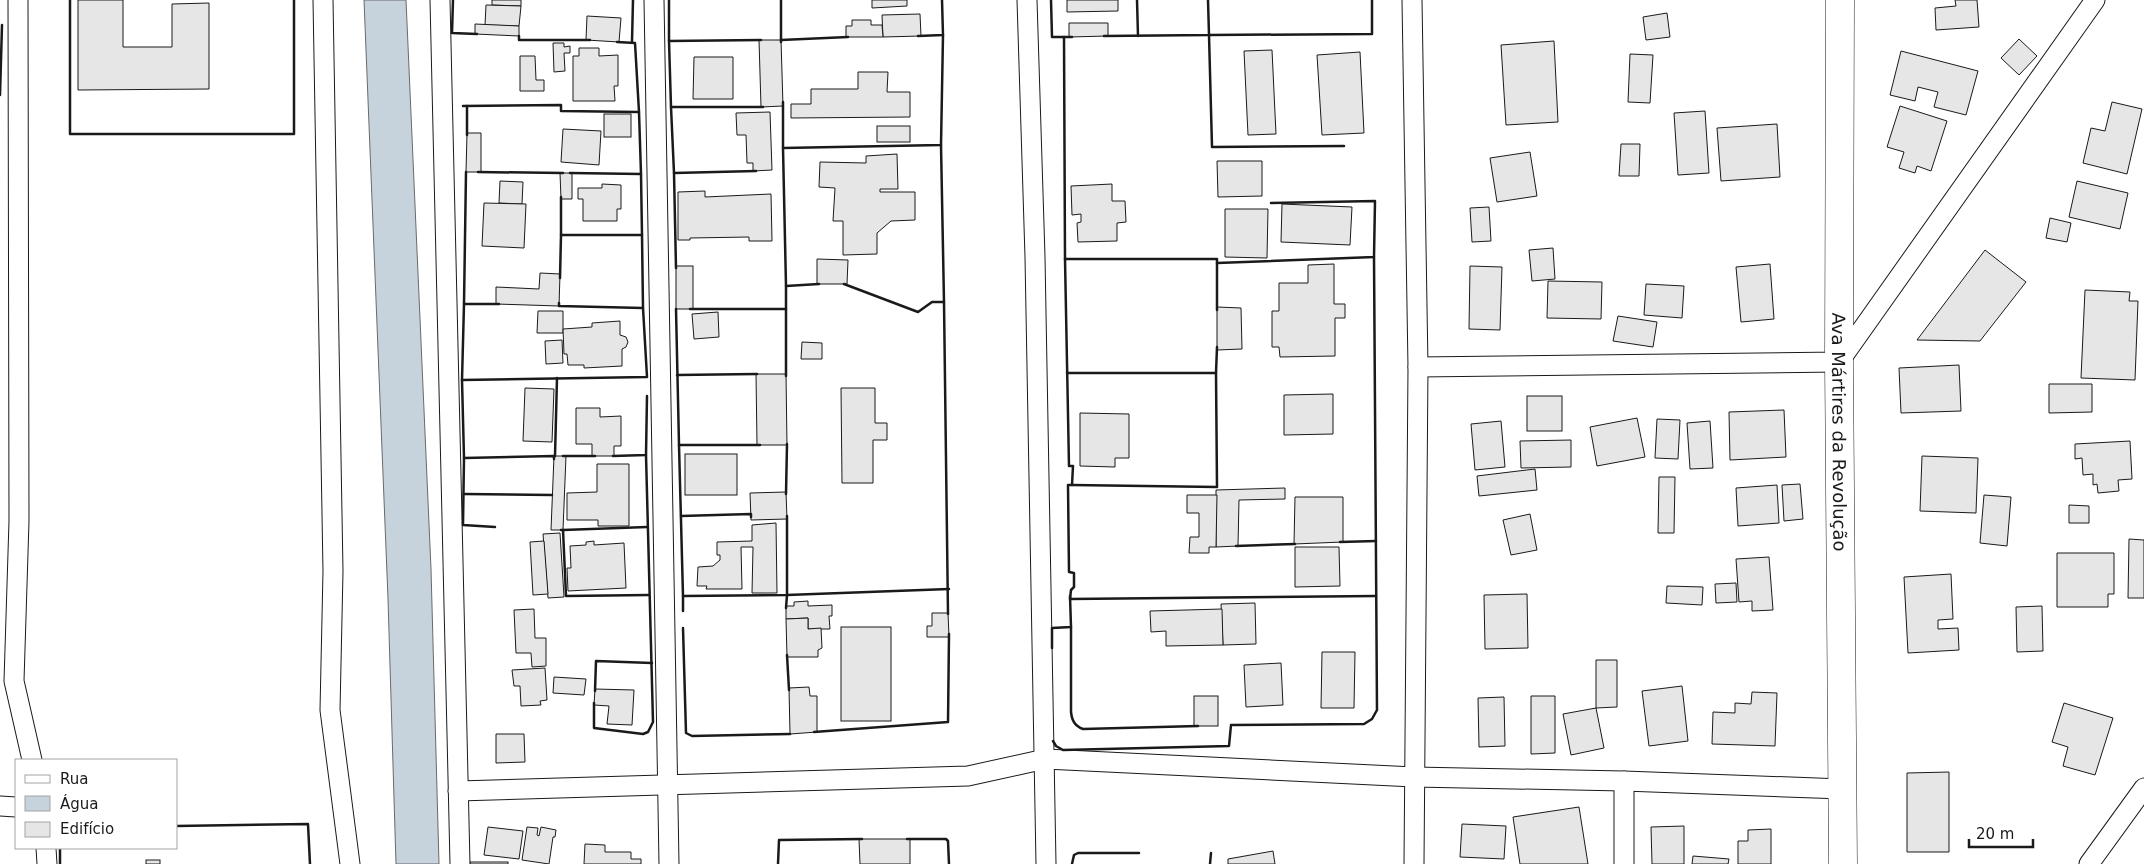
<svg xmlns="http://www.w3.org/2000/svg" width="2144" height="864" font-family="'DejaVu Sans',sans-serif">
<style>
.water{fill:#c6d2dc;stroke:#6a6a6a}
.building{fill:#e6e6e6;stroke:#1a1a1a}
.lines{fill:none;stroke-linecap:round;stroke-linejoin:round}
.street-casing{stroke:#1a1a1a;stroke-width:21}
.secondary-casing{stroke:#1a1a1a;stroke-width:29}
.street{stroke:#fff;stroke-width:19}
.secondary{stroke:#fff;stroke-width:28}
.wall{stroke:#1a1a1a;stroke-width:2.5}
.labels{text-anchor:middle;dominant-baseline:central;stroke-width:4;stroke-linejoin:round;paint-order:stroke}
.street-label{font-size:18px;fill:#1a1a1a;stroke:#fff}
</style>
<rect width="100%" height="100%" fill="#fff"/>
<polygon class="water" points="364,0 406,0 431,569 439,864 396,864 388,599"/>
<g class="building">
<polygon points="78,0 123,0 123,47 172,47 172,4 209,3 209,89 78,90"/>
<polygon points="492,0 521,0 521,6 492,5"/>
<polygon points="872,0 907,0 907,6 872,8"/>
<polygon points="1067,0 1118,0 1118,11 1067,12"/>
<polygon points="1955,0 1977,0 1979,27 1936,30 1935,8 1956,6"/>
<polygon points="486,5 521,6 519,26 485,25"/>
<polygon points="1667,13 1670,37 1646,40 1643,17"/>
<polygon points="920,14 921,36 883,37 882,15"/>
<polygon points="587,16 621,18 619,42 586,40"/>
<polygon points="852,20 871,20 871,25 882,25 883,37 846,37 846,26 852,26"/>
<polygon points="1069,23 1108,23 1108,36 1069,37"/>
<polygon points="475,24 519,26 519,36 475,34"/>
<polygon points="2019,39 2037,56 2019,75 2001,58"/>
<polygon points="759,40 781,40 783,106 761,107"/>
<polygon points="1554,41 1558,122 1506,125 1501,45"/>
<polygon points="553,43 564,43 564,47 570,46 570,53 564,53 565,71 554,72"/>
<polygon points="579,48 599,48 599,56 618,55 618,86 614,86 615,101 573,101 573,56 579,56"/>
<polygon points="1272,50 1276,134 1248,135 1244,51"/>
<polygon points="1901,51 1978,71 1966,115 1934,107 1938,92 1918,87 1915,101 1890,95"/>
<polygon points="1360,52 1364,133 1322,135 1317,55"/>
<polygon points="1630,54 1653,55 1650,103 1628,102"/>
<polygon points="520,56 535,56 536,80 544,80 544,91 520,91"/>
<polygon points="694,57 733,57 733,99 693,99"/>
<polygon points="858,72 888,72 887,92 910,92 910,117 791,118 791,104 811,104 811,89 858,89"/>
<polygon points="2112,102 2142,109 2127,174 2083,163 2091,128 2105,131"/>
<polygon points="1900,106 1947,121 1931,171 1917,166 1915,173 1899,168 1904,152 1887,147"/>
<polygon points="1705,111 1709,173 1678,175 1674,113"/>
<polygon points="770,112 772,170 753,171 753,163 747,163 746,135 737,135 736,113"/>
<rect x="604" y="114" width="27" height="23"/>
<polygon points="1777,124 1780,177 1721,181 1717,128"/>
<rect x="877" y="126" width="33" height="16"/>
<polygon points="563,129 601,131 599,165 561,162"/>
<polygon points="467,133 481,133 481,172 466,172"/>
<polygon points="1621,144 1640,144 1639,176 1619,176"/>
<polygon points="1530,152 1537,196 1497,202 1490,158"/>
<polygon points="897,154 898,189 880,189 880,192 915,192 915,220 891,221 877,233 877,254 843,255 843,221 833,221 835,188 819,187 820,162 866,163 866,156"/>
<polygon points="1217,161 1262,161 1262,196 1218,197"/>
<polygon points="560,173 572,173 572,199 561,199"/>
<polygon points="500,181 523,182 522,204 499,203"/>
<polygon points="2077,181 2128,193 2120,229 2069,217"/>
<polygon points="602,184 621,185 621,209 617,209 617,221 583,221 583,199 578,199 578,188 602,188"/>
<polygon points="1112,184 1112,201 1125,201 1126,222 1117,223 1117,241 1078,242 1077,223 1081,222 1081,214 1072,215 1071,186"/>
<polygon points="705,191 705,197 771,194 772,241 749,241 749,237 690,238 690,240 678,240 678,192"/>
<polygon points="484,203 526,204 524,248 482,246"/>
<polygon points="1282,204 1352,207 1350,245 1281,242"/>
<polygon points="1489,207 1491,241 1472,242 1470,208"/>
<polygon points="1225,209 1268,209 1267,258 1225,257"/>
<polygon points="2050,218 2071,223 2067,242 2046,238"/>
<polygon points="1553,248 1555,279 1532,281 1529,250"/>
<polygon points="1985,250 2026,282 1980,341 1917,340"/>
<polygon points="817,259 848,260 847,284 817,284"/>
<polygon points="1334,264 1334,304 1345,304 1345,318 1335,318 1335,356 1280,357 1279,347 1272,347 1272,311 1279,311 1279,283 1308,283 1308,265"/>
<polygon points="1770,264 1774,319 1741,322 1736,267"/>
<rect x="676" y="266" width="17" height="43"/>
<polygon points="1470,266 1502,267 1500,330 1469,329"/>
<polygon points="540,273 560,274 559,306 496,304 496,287 539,289"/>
<polygon points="1548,281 1602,282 1601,319 1547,318"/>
<polygon points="1646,284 1684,286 1682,318 1644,315"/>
<polygon points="2085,290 2130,292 2129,301 2138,301 2135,380 2081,378"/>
<polygon points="1217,307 1241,308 1242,349 1217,350"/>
<polygon points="538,311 563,311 563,333 537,333"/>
<polygon points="718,312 719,337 694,339 692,314"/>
<polygon points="1618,316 1657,322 1653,347 1613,341"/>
<polygon points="620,321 620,335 626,337 628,342 626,347 622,349 622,366 584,368 584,365 568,365 567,354 564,354 563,329 592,327 592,323"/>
<polygon points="562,340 563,363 546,364 545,341"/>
<polygon points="802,342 822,343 822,359 801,359"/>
<polygon points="1959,365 1961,411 1901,413 1899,368"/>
<polygon points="756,374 786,374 787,445 757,445"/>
<polygon points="2049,384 2092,384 2092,412 2049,413"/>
<polygon points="525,388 554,389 552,442 523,441"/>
<polygon points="841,388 875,388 875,423 887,423 887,440 873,440 873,483 842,483"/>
<polygon points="1333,394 1333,434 1284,435 1284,395"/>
<rect x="1527" y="396" width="35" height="35"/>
<polygon points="576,408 600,408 600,417 621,416 621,446 614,446 614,456 592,456 592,444 576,444"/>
<polygon points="1784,410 1786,457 1730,460 1729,412"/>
<polygon points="1080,413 1129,414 1129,458 1115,458 1115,467 1080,466"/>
<polygon points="1637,418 1645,457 1597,466 1590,427"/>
<polygon points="1657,419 1680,420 1678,459 1655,458"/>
<polygon points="1501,421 1505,467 1475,470 1471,424"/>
<polygon points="1710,421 1713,468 1690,469 1687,423"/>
<polygon points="1571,440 1571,467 1521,468 1520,441"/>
<polygon points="2130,441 2132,479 2118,480 2119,491 2098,493 2097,484 2093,485 2093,474 2083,475 2082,458 2075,459 2075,444"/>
<rect x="685" y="454" width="52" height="41"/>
<polygon points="554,456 566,456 563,530 551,530"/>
<polygon points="1922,456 1978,458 1976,513 1920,511"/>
<polygon points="597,464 629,464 629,526 598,526 598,520 567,520 567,493 597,492"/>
<polygon points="1535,469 1537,490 1479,496 1477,476"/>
<polygon points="1659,477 1675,477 1674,533 1658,533"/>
<polygon points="1800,484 1803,519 1784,521 1782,485"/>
<polygon points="1777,485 1779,523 1738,526 1736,488"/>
<polygon points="1285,488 1285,499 1239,500 1238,546 1216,547 1216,490"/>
<polygon points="786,492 787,519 751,520 750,493"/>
<polygon points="1187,495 1217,495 1216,547 1209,547 1209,553 1189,553 1190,537 1199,537 1199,513 1187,513"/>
<polygon points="1984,495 2011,497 2007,546 1980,543"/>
<polygon points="1295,497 1343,497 1343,542 1294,544"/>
<polygon points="2069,505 2089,506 2089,523 2069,523"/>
<polygon points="1530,514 1537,550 1511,555 1503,520"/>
<polygon points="776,523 777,593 752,593 753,547 741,547 742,589 706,589 707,586 697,586 698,567 713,566 720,560 720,555 717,555 717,542 752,541 752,525"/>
<polygon points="560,533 564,597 548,598 543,534"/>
<polygon points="2129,539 2144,540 2144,598 2128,598"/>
<polygon points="544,541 548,594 533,595 530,542"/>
<polygon points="594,541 594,545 624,543 626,588 568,591 567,568 571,568 570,546 586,545 586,542"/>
<polygon points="1295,547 1339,547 1340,586 1295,587"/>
<polygon points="2057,553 2114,553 2114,594 2108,594 2108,607 2057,607"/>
<polygon points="1769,557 1773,610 1752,611 1752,601 1739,602 1736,559"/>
<polygon points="1951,574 1953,619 1938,620 1938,629 1958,628 1959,650 1908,653 1904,577"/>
<polygon points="1736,583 1737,602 1716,603 1715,584"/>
<polygon points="1667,586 1703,587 1702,605 1666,603"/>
<polygon points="1527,594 1528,648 1485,649 1484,595"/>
<polygon points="808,601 808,606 832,605 832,616 829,616 830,629 808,629 808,618 786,619 786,606 794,606 794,602"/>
<polygon points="1255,603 1256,644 1223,645 1221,604"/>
<polygon points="2042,606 2043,651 2017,652 2016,607"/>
<polygon points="534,609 535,638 546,638 546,666 532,667 531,653 516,653 514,610"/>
<polygon points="1222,609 1223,645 1166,646 1166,631 1151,632 1150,611"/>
<polygon points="932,613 948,613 949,637 927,637 927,626 932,626"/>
<polygon points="808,618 808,629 821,628 822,648 818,650 818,657 787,657 786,619"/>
<rect x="841" y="627" width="50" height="94"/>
<polygon points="1322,652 1355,652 1354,708 1321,708"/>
<polygon points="1596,660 1617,660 1617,707 1596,708"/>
<polygon points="1281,663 1283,705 1246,707 1244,665"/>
<polygon points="545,668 547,700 540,701 541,705 521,706 520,686 514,686 512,670"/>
<polygon points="554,677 586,679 584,695 553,693"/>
<polygon points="1682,686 1688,741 1649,746 1642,691"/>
<polygon points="809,687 810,696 817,696 817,732 790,734 789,688"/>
<polygon points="595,689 634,690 632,725 607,724 609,706 594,705"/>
<polygon points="1752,692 1777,693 1775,746 1712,744 1713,712 1735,713 1735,703 1751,704"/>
<rect x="1194" y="696" width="24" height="30"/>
<polygon points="1531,696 1555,696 1555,753 1531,754"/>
<polygon points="1504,697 1505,746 1479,747 1478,698"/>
<polygon points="2064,703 2113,718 2095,775 2063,766 2068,747 2052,742"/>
<polygon points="1596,708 1604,748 1571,755 1563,714"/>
<polygon points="496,734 524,734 525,762 496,763"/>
<polygon points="1949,772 1949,852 1907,852 1907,773"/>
<polygon points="1579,807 1588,864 1520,864 1513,817"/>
<polygon points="1462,824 1506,826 1504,859 1460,857"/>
<polygon points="1684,826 1684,864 1652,864 1651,827"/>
<polygon points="488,827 523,831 519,859 484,855"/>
<polygon points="527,827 538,828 537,835 539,836 541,827 556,830 555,837 553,837 549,864 522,860"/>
<polygon points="1771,829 1771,864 1738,864 1738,841 1748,841 1748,830"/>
<polygon points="859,839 910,839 910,864 860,864"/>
<polygon points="585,844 605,845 605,852 631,852 631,859 641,859 641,864 584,864"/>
<polygon points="1273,851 1275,864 1228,864 1228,859"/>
<polygon points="1693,856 1729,859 1728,864 1692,864"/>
<rect x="146" y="860" width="14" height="4"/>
<rect x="470" y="862" width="38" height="2"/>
</g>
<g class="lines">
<g class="street-casing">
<g id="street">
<polyline points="18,0 19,521 14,681 32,760"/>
<polyline points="323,0 333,571 330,710 350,864"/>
<polyline points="440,0 460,864"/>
<polyline points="654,0 669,864"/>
<polyline points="1027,0 1035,257 1046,864"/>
<polyline points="1412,0 1418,367 1414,864"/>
<polyline points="1418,367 1839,362 2095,0"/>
<polyline points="1624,781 1624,864"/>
<polyline points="458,791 968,776 1045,759 1414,777 1624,781 1843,789"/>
<polyline points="0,806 16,807"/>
<polyline points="46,848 47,864"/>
<polyline points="2089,864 2144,788"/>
</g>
</g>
<g class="secondary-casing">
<g id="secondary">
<path id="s1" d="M1840,0L1839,362L1843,864"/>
</g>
</g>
<use href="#street" class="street"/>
<use href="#secondary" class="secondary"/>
<g class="wall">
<polyline points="70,0 70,134 294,134 294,0"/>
<polyline points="453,0 452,33 477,34"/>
<polyline points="669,0 669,41 761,40"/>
<polyline points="781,0 781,42"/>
<polyline points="1051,0 1052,37 1072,37"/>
<polyline points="1137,0 1138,36"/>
<polyline points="519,36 519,40 590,40"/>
<polyline points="918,36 943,35 942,0"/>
<polyline points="1104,36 1209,35 1208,0"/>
<polyline points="1064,37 1065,259 1069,466 1073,466 1072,485 1068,485 1069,572 1074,573 1074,587 1071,590 1070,599 1376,596"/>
<polyline points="781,40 848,37"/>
<polyline points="669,41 671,107 763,107"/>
<polyline points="632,42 633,0"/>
<polyline points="0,95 2,25"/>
<polyline points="783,102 783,148 941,145 943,35"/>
<polyline points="463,106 561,105 561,111 639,112 635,43 617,42"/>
<polyline points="671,107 674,173 756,171"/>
<polyline points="467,135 467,106"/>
<polyline points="1344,146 1212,147 1209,35 1372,34 1372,0"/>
<polyline points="783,148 786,286 819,284"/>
<polyline points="466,172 464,304 499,304"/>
<polyline points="478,172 563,173"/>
<polyline points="570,173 641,174 639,112"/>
<polyline points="674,173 676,268"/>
<polyline points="561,197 561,235 642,235 641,174"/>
<polyline points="1065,259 1217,259 1217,310"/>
<polyline points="1217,263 1374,257 1375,201 1271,203"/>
<polyline points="560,278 561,235"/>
<polyline points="844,284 918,312 932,302 944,302 941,145"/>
<polyline points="786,286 786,376"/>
<polyline points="944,302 948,614"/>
<polyline points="559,303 559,306 643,308 642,235"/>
<polyline points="464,304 462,380 464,458 554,456 554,459"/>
<polyline points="676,309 679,445 760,445"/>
<polyline points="690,309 786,309"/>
<polyline points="1067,373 1216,373 1217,347"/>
<polyline points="677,375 757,374"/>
<polyline points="462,380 647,377 643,308"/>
<polyline points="679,445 683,596"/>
<polyline points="555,456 557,378"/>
<polyline points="563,456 595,456"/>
<polyline points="613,456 646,455 647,396"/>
<polyline points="464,458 463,525 495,527"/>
<polyline points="1072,485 1217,487 1216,373"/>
<polyline points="464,494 552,495"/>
<polyline points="786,494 787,444"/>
<polyline points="681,516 751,514 751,517"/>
<polyline points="561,530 563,530 566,596 649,595"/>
<polyline points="563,530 647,527"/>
<polyline points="1340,542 1376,541"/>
<polyline points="1236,546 1295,544"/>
<polyline points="786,608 787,595 949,589"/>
<polyline points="683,611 683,596 787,595 787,516"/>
<path d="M1071,627V712C1072,721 1075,726 1083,729L1198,726"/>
<polyline points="683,628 686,733 692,736 790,734"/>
<polyline points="1052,648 1052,628 1071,627 1070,596"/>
<polyline points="787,655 789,690"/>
<polyline points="595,691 596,661 652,663"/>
<polyline points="594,703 594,728 643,734 648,732 653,722 646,455"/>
<polyline points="814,732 948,722 949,634"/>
<polyline points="1053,741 1056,746 1063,750 1229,746 1231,725 1364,724 1372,719 1377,710 1374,257"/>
<polyline points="176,826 308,824 310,864"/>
<polyline points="907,839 946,839 948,841 949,864"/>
<polyline points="60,848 60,864"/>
<polyline points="778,864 779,840 862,839"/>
<polyline points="1072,864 1074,855 1078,853 1139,853"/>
<polyline points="1210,864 1211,853"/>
</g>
</g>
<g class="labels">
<g class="street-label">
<text stroke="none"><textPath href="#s1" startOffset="432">Ava Mártires da Revolução</textPath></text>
</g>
</g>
<rect x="15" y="759" width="162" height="90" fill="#ffffff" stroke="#a3a3a3"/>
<rect x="25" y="775" width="25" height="8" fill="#ffffff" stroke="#a3a3a3"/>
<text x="60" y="784" font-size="15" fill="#1a1a1a">Rua</text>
<rect x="25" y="796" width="25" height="15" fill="#c6d2dc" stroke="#a3a3a3"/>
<text x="60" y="809" font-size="15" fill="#1a1a1a">Água</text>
<rect x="25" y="822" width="25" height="15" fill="#e6e6e6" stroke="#a3a3a3"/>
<text x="60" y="834" font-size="15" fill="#1a1a1a">Edifício</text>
<path d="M1969 839v8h64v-8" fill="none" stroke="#1a1a1a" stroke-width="2.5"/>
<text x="1976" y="839" font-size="15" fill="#1a1a1a" stroke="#ffffff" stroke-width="4" paint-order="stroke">20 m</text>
</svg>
